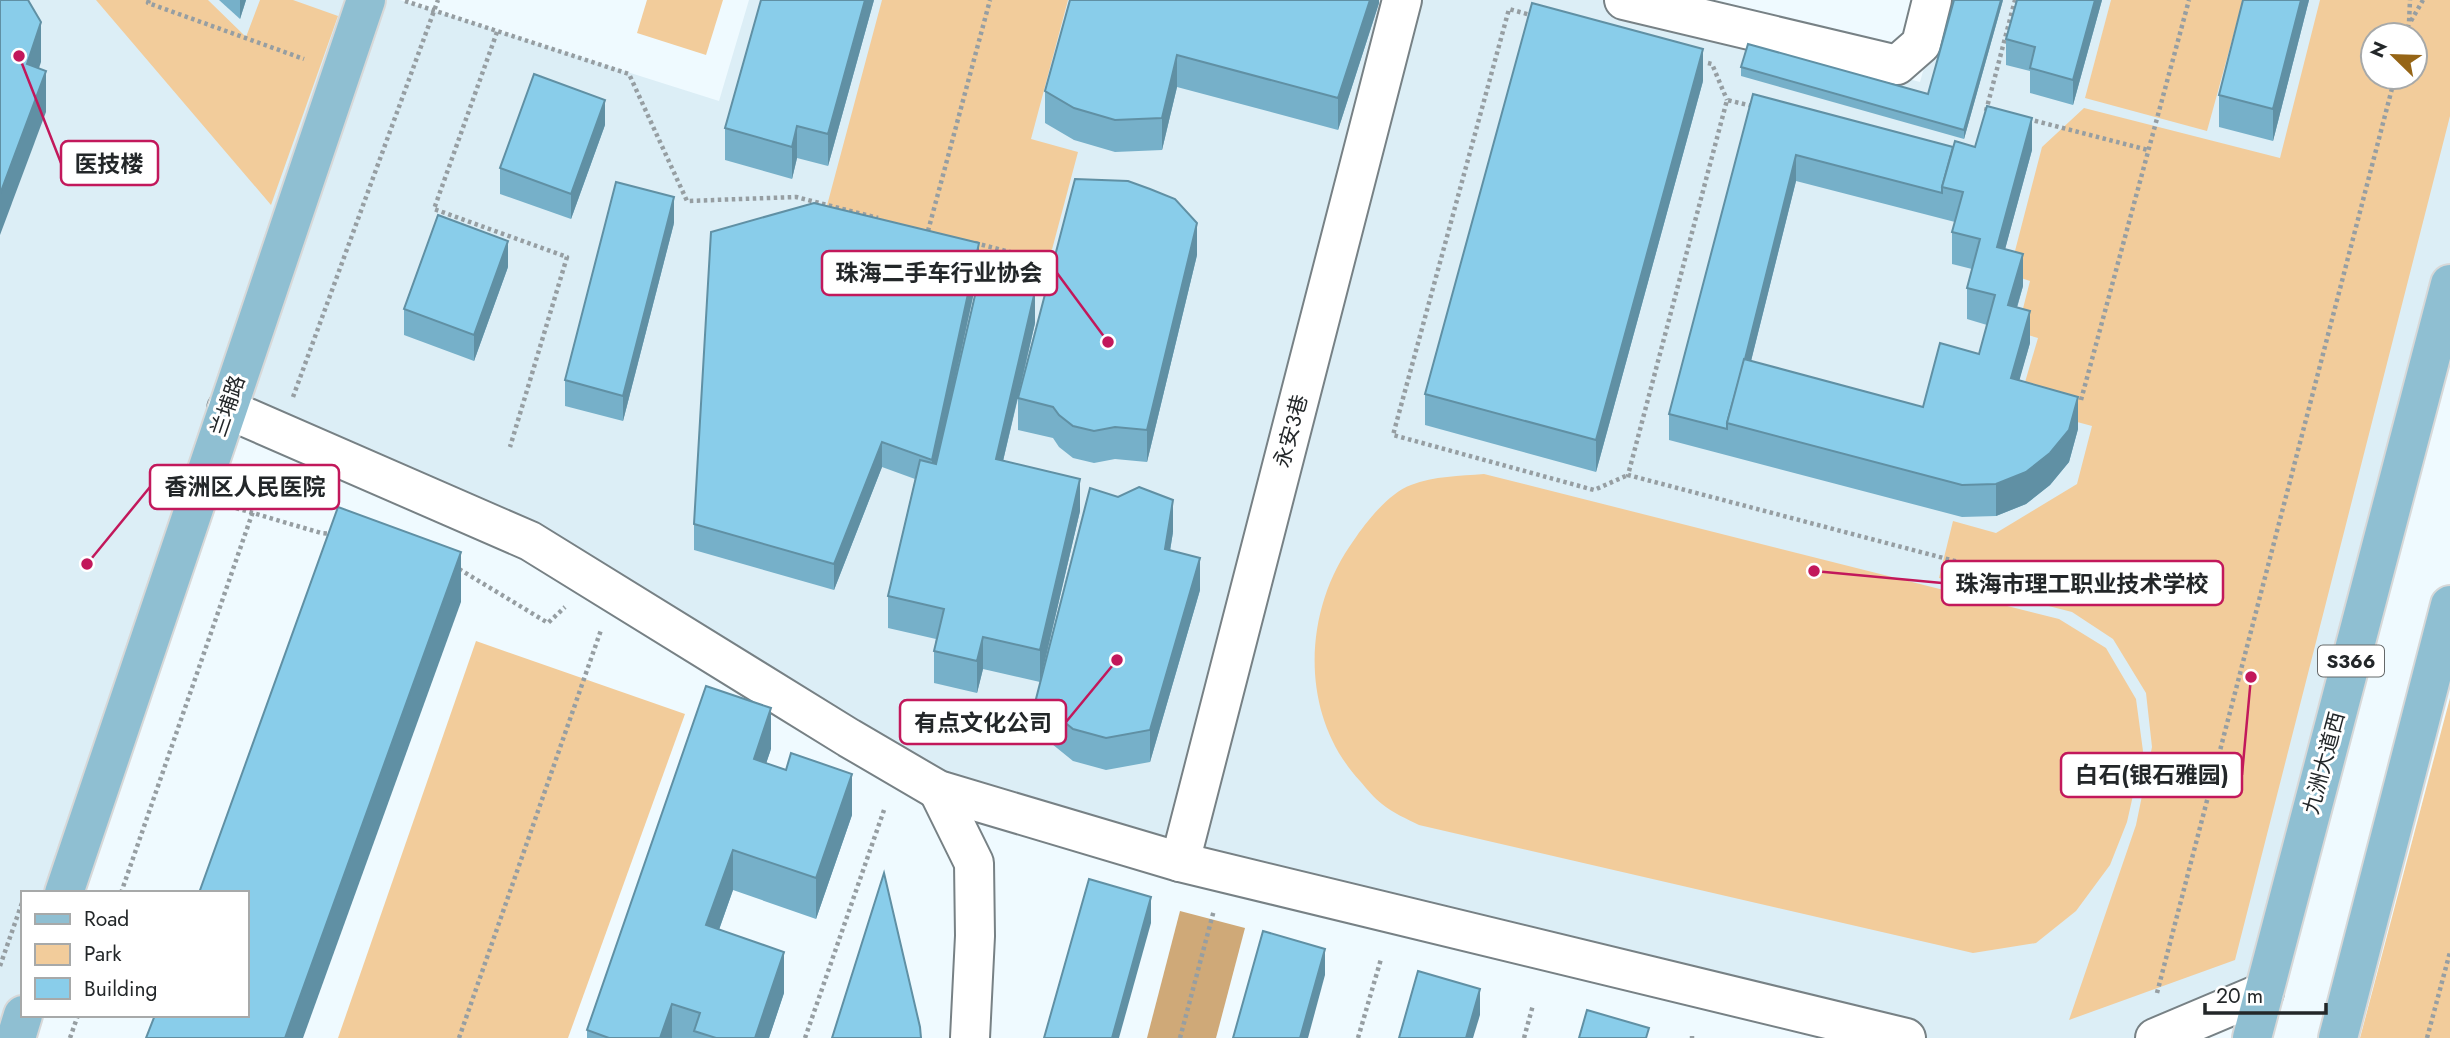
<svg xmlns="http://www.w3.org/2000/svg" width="2450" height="1038" font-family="Jost,'Noto Sans SC',sans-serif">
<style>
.built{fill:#dceef6;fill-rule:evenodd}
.green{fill:#f2cc9b;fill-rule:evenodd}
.forest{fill:#cfa978}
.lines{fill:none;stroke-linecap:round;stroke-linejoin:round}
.minor-casing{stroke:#778185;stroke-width:42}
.major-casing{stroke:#d7d8d8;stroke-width:42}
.path{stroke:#969ea2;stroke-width:4.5;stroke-dasharray:3.5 3.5;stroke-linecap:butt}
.minor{stroke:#fff;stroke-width:38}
.major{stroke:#8fbfd2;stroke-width:38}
.wall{fill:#76b0c9;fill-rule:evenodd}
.shaded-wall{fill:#6090a4}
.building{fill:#89cdea;stroke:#6090a4;stroke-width:2}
.labels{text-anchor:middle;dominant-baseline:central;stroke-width:6;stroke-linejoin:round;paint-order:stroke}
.shield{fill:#fff;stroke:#656869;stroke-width:2}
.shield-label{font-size:19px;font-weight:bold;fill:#232729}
.street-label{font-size:21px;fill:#232729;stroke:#fff}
.leader{fill:none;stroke:#c2185b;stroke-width:2.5}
.callout-dot{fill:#c2185b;stroke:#fff;stroke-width:2.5}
.callout{fill:#fff;stroke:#c2185b;stroke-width:2.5}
.callout-label{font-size:23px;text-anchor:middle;font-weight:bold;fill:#232729}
</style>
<rect width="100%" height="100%" fill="#effaff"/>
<path class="built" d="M0,0H400L719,101L749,0H1610L1920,82L1943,0H2450V282L2263,991L2154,1038H1909L939,790L530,540L227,409L64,893H23V1015L0,1038ZM2373,35H2415V77H2373Z"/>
<g class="green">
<polygon points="96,0 208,0 246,37 260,0 293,0 338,16 271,205"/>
<polygon points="647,0 723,0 706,55 637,33"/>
<polygon points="882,0 1068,0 1031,139 1078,152 1046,272 825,213"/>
<polygon points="2111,0 2243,0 2207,131 2085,98"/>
<path d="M2320,0H2450V116L2235,960L2069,1020L2136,825L2152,747L2146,693L2113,639L2072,612L1939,578L1953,521L1996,533L2077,484L2092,426L2018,406L2038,338L2017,332L2030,281L2009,274L2042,147L2084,108L2280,158ZM2373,35H2415V77H2373Z"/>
<path d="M1484,474L2059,619L2106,648L2136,699L2143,751L2127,822L2110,865L2076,911L2036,943L1973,953L1419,825C1407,819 1393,813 1382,804C1374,798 1367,789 1360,781C1299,715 1302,611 1354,540C1366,522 1389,493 1411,485C1434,476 1460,476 1484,474Z"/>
<polygon points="476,641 685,714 568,1038 338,1038"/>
<polygon points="2450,698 2450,1038 2360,1038"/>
</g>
<polygon class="forest" points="1180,911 1245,928 1216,1038 1147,1038"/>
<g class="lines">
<g class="minor-casing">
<g id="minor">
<polyline points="1624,0 1897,65 1921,44 1932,0"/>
<polyline points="227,409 530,541 849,738 938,790 1180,862 1906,1038"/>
<polyline points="938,790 974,863 975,936 970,1038"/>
<polyline points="1180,862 1402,0"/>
<polyline points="2155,1038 2264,992"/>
</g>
</g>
<g class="major-casing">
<g id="major">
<polyline points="64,893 366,0"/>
<polyline points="16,1038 23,1015"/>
<polyline points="2252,1038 2450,284"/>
<polyline points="2338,1038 2450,605"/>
</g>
</g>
<g class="path">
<polyline points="149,0 148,3 304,59"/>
<polyline points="405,1 629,74 687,201 796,197 878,218"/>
<polyline points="1534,16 1509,9 1393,435 1594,490 1628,475"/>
<polyline points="2411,21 2423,0"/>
<polyline points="497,32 434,209 567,257 510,447"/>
<polyline points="2406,35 2409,23 2410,0"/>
<polyline points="1708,63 1712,64 1727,100"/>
<polyline points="1752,106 1727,100 1628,475 2084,595"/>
<polyline points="1986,111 2015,0"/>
<polyline points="2028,119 2148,150"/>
<polyline points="928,231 990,0"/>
<polyline points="975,243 1041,260"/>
<polyline points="293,397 438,0"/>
<polyline points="2081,400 2189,0"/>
<polyline points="236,508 321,533 332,534"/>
<polyline points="459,569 548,623 565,607"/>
<polyline points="121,893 268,468"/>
<polyline points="0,966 23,900"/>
<polyline points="2157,993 2395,77"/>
<polyline points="70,1038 78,1015"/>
<polyline points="459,1038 601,630"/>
<polyline points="805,1038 884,810"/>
<polyline points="1180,1038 1214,910"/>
<polyline points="1358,1038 1381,959"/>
<polyline points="1524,1038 1533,1005"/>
<polyline points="1692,1038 1692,1036"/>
<polyline points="2427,1038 2450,952"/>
</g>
<use href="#minor" class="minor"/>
<use href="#major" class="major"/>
</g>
<g class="wall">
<polygon points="219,0 246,0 240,19"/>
<polygon points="874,0 828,166 797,158 792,179 725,160 725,128"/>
<polygon points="1379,0 1379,3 1338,130 1177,87 1162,150 1115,152 1074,140 1045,123 1045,91"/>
<polygon points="2003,0 1964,139 1741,76 1741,67 1928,94"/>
<polygon points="2102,0 2073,105 2030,93 2030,71 2006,65 2006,39"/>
<polygon points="2243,0 2309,0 2273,141 2219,127 2219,95"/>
<polygon points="1703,81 1596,472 1425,425 1425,394"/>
<path d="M1753,94L1953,147H1975L2032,150L2005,249L2023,286L2017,308L2030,343L2019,380L2078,429L2069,462L2050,485L2026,504L1996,516L1962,517L1669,440V414ZM1796,181L1955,222L1952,232V264L1972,269L1967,288V319L1987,325L1979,354L1923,407L1751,361Z"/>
<polygon points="605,125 571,219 500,194 500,168"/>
<polygon points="674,223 623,421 565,406 565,380"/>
<polygon points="1197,255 1147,462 1115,459 1094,463 1073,458 1059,447 1053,438 1018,430 1018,398 1003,461 1080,511 1040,682 983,669 977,693 934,683 934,651 936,639 888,628 888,596 915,479 882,467 834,590 694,550 694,524 979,269 952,394 1035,323 1019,394"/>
<polygon points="508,267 474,361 404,335 404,309"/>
<polygon points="1173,532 1170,551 1200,590 1150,762 1106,770 1073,761 1036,731 1036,699"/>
<polygon points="771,749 766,763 852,815 816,919 733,890 719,930 784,993 769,1038 587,1038 587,1030"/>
</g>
<g class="shaded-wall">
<polygon points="240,0 246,0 240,19"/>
<polygon points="865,0 874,0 828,166 828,134"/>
<polygon points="1370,0 1379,0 1379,3 1338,130 1338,98"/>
<polygon points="2001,0 2003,0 1964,139 1964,130"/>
<polygon points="2095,0 2102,0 2073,105 2073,80"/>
<polygon points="2301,0 2309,0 2273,141 2273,109"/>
<polygon points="41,22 41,62 27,105 27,64"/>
<polygon points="1703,49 1703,81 1596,472 1596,440"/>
<polygon points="1177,55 1177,87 1162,150 1162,118"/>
<polygon points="46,71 46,112 0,235 0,194"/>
<polygon points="605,100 605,125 571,219 571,194"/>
<polygon points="2032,118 2032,150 1997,279 1997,247"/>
<polygon points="797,126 797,158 792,179 792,147"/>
<polygon points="1796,155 1796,181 1735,425 1728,423"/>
<polygon points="674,197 674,223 623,421 623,396"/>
<polygon points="1197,223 1197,255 1147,462 1147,430"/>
<polygon points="508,241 508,267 474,361 474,335"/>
<polygon points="979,243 979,269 932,485 932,460"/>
<polygon points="2023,254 2023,286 2008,337 2008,305"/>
<polygon points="1035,291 1035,323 996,491 996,459"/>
<polygon points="2030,311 2030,343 2011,410 2011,378"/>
<polygon points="2078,397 2078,429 2069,462 2050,485 2026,504 1996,516 1996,484"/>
<polygon points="882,442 882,467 834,590 834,564"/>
<polygon points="1080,479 1080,511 1040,682 1040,650"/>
<polygon points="1173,500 1173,532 1165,581 1165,549"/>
<polygon points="461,552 461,602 303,1038 285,1038"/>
<polygon points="1200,558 1200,590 1150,762 1150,730"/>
<polygon points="983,637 983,669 977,693 977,661"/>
<polygon points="771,708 771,749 754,800 754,759"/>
<polygon points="852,774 852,815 816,919 816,878"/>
<polygon points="733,850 733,890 706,966 706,925"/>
<polygon points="1151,897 1151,923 1119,1038 1112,1038"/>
<polygon points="1325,949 1325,975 1308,1038 1300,1038"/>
<polygon points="784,952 784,993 769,1038 755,1038"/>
<polygon points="1480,989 1480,1015 1473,1038 1466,1038"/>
<polygon points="672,1004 672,1038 660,1038"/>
</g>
<g class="building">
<polygon points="0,0 28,0 41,22 27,64 46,71 0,194"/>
<polygon points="761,0 865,0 828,134 797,126 792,147 725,128"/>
<polygon points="1070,0 1370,0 1338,98 1177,55 1162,118 1115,120 1074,108 1045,91"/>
<polygon points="1954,0 2001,0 1964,130 1741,67 1748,44 1928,94"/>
<polygon points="2017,0 2095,0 2073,80 2030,68 2035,47 2006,39"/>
<polygon points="2243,0 2301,0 2273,109 2219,95"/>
<polygon points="1532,3 1703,49 1596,440 1425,394"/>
<polygon points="534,74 605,100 571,194 500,168"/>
<polygon points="1753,94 1953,147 1942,187 1942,193 1796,155 1745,359 1727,423 1727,429 1669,414"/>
<polygon points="1987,106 2032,118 1997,247 2023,254 2008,305 2030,311 2011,378 2078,397 2069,430 2050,453 2026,472 1996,484 1962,485 1727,423 1744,359 1923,407 1940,343 1979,354 1995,295 1967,288 1980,239 1952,232 1963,192 1942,187 1955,141 1975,147"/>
<polygon points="1075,179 1128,181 1150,189 1175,199 1197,223 1147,430 1115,427 1094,431 1073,426 1059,415 1053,407 1018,398"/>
<polygon points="616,182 674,197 623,396 565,380"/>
<polygon points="814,203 979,243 932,460 882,442 834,564 694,524 711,232"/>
<polygon points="438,215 508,241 474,335 404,309"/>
<polygon points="979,278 1035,291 996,459 1080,479 1040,650 983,637 977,661 934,651 944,609 888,596 920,460 936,464"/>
<polygon points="1139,487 1173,500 1165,549 1200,558 1150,730 1106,738 1073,729 1036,699 1090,488 1118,497"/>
<polygon points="338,507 461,552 285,1038 146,1038 155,1015 247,1015 247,893 199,893"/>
<polygon points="706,686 771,708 754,759 786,770 791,753 852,774 816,878 733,850 706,925 784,952 755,1038 716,1038 694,1031 700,1013 672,1004 660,1038 609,1038 587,1030"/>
<polygon points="884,873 920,1027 921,1038 832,1038"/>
<polygon points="1089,879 1151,897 1112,1038 1044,1038"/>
<polygon points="1263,931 1325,949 1300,1038 1233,1038"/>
<polygon points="1418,971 1480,989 1466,1038 1399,1038"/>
<polygon points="1587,1010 1649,1028 1646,1038 1579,1038"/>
</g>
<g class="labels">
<rect class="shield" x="2318" y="645.5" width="66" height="31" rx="5"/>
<g class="shield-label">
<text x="2351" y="661">S366</text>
</g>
<g class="street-label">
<text transform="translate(228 406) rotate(-71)">兰埔路</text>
<text transform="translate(1291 431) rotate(-75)">永安3巷</text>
<text transform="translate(2324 763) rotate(-75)">九洲大道西</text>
</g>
</g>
<path class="leader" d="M19 56L61 163M1108 342L1057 273M87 564L150 487M1814 571L1942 583M1117 660L1066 722M2251 677L2242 775"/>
<g class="callout-dot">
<circle cx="19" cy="56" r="7"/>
<circle cx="1108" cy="342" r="7"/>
<circle cx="87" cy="564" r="7"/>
<circle cx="1814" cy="571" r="7"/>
<circle cx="1117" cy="660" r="7"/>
<circle cx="2251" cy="677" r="7"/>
</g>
<g class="callout">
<rect x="61" y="141" width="97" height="44" rx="7"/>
<rect x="822" y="251" width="235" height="44" rx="7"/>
<rect x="150" y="465" width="189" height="44" rx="7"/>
<rect x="1942" y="561" width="281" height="44" rx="7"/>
<rect x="900" y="700" width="166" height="44" rx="7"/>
<rect x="2061" y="753" width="181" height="44" rx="7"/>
</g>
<g class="callout-label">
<text x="109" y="172">医技楼</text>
<text x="939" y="281">珠海二手车行业协会</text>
<text x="245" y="495">香洲区人民医院</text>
<text x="2082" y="592">珠海市理工职业技术学校</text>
<text x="983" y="731">有点文化公司</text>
<text x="2152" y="783">白石(银石雅园)</text>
</g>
<rect x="21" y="891" width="228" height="126" fill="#ffffff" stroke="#a7a9a9" stroke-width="2"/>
<rect x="35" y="914" width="35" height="10" fill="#8fbfd2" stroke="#a7a9a9" stroke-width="2"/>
<text x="84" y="926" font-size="21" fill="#232729">Road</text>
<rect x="35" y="944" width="35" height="21" fill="#f2cc9b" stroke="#a7a9a9" stroke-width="2"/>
<text x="84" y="961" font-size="21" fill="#232729">Park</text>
<rect x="35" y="978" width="35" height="21" fill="#89cdea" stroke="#a7a9a9" stroke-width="2"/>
<text x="84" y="996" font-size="21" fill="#232729">Building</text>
<g transform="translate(2394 56) rotate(293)"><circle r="33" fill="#ffffff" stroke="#a7a9a9" stroke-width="2"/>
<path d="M0-5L12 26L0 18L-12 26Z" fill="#966516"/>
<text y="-10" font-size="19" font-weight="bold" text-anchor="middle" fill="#232729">N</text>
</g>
<path d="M2205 1003v10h121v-10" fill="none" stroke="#232729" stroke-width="3.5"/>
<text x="2216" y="1003" font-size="21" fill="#232729" stroke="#ffffff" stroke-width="5" paint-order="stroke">20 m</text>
</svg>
